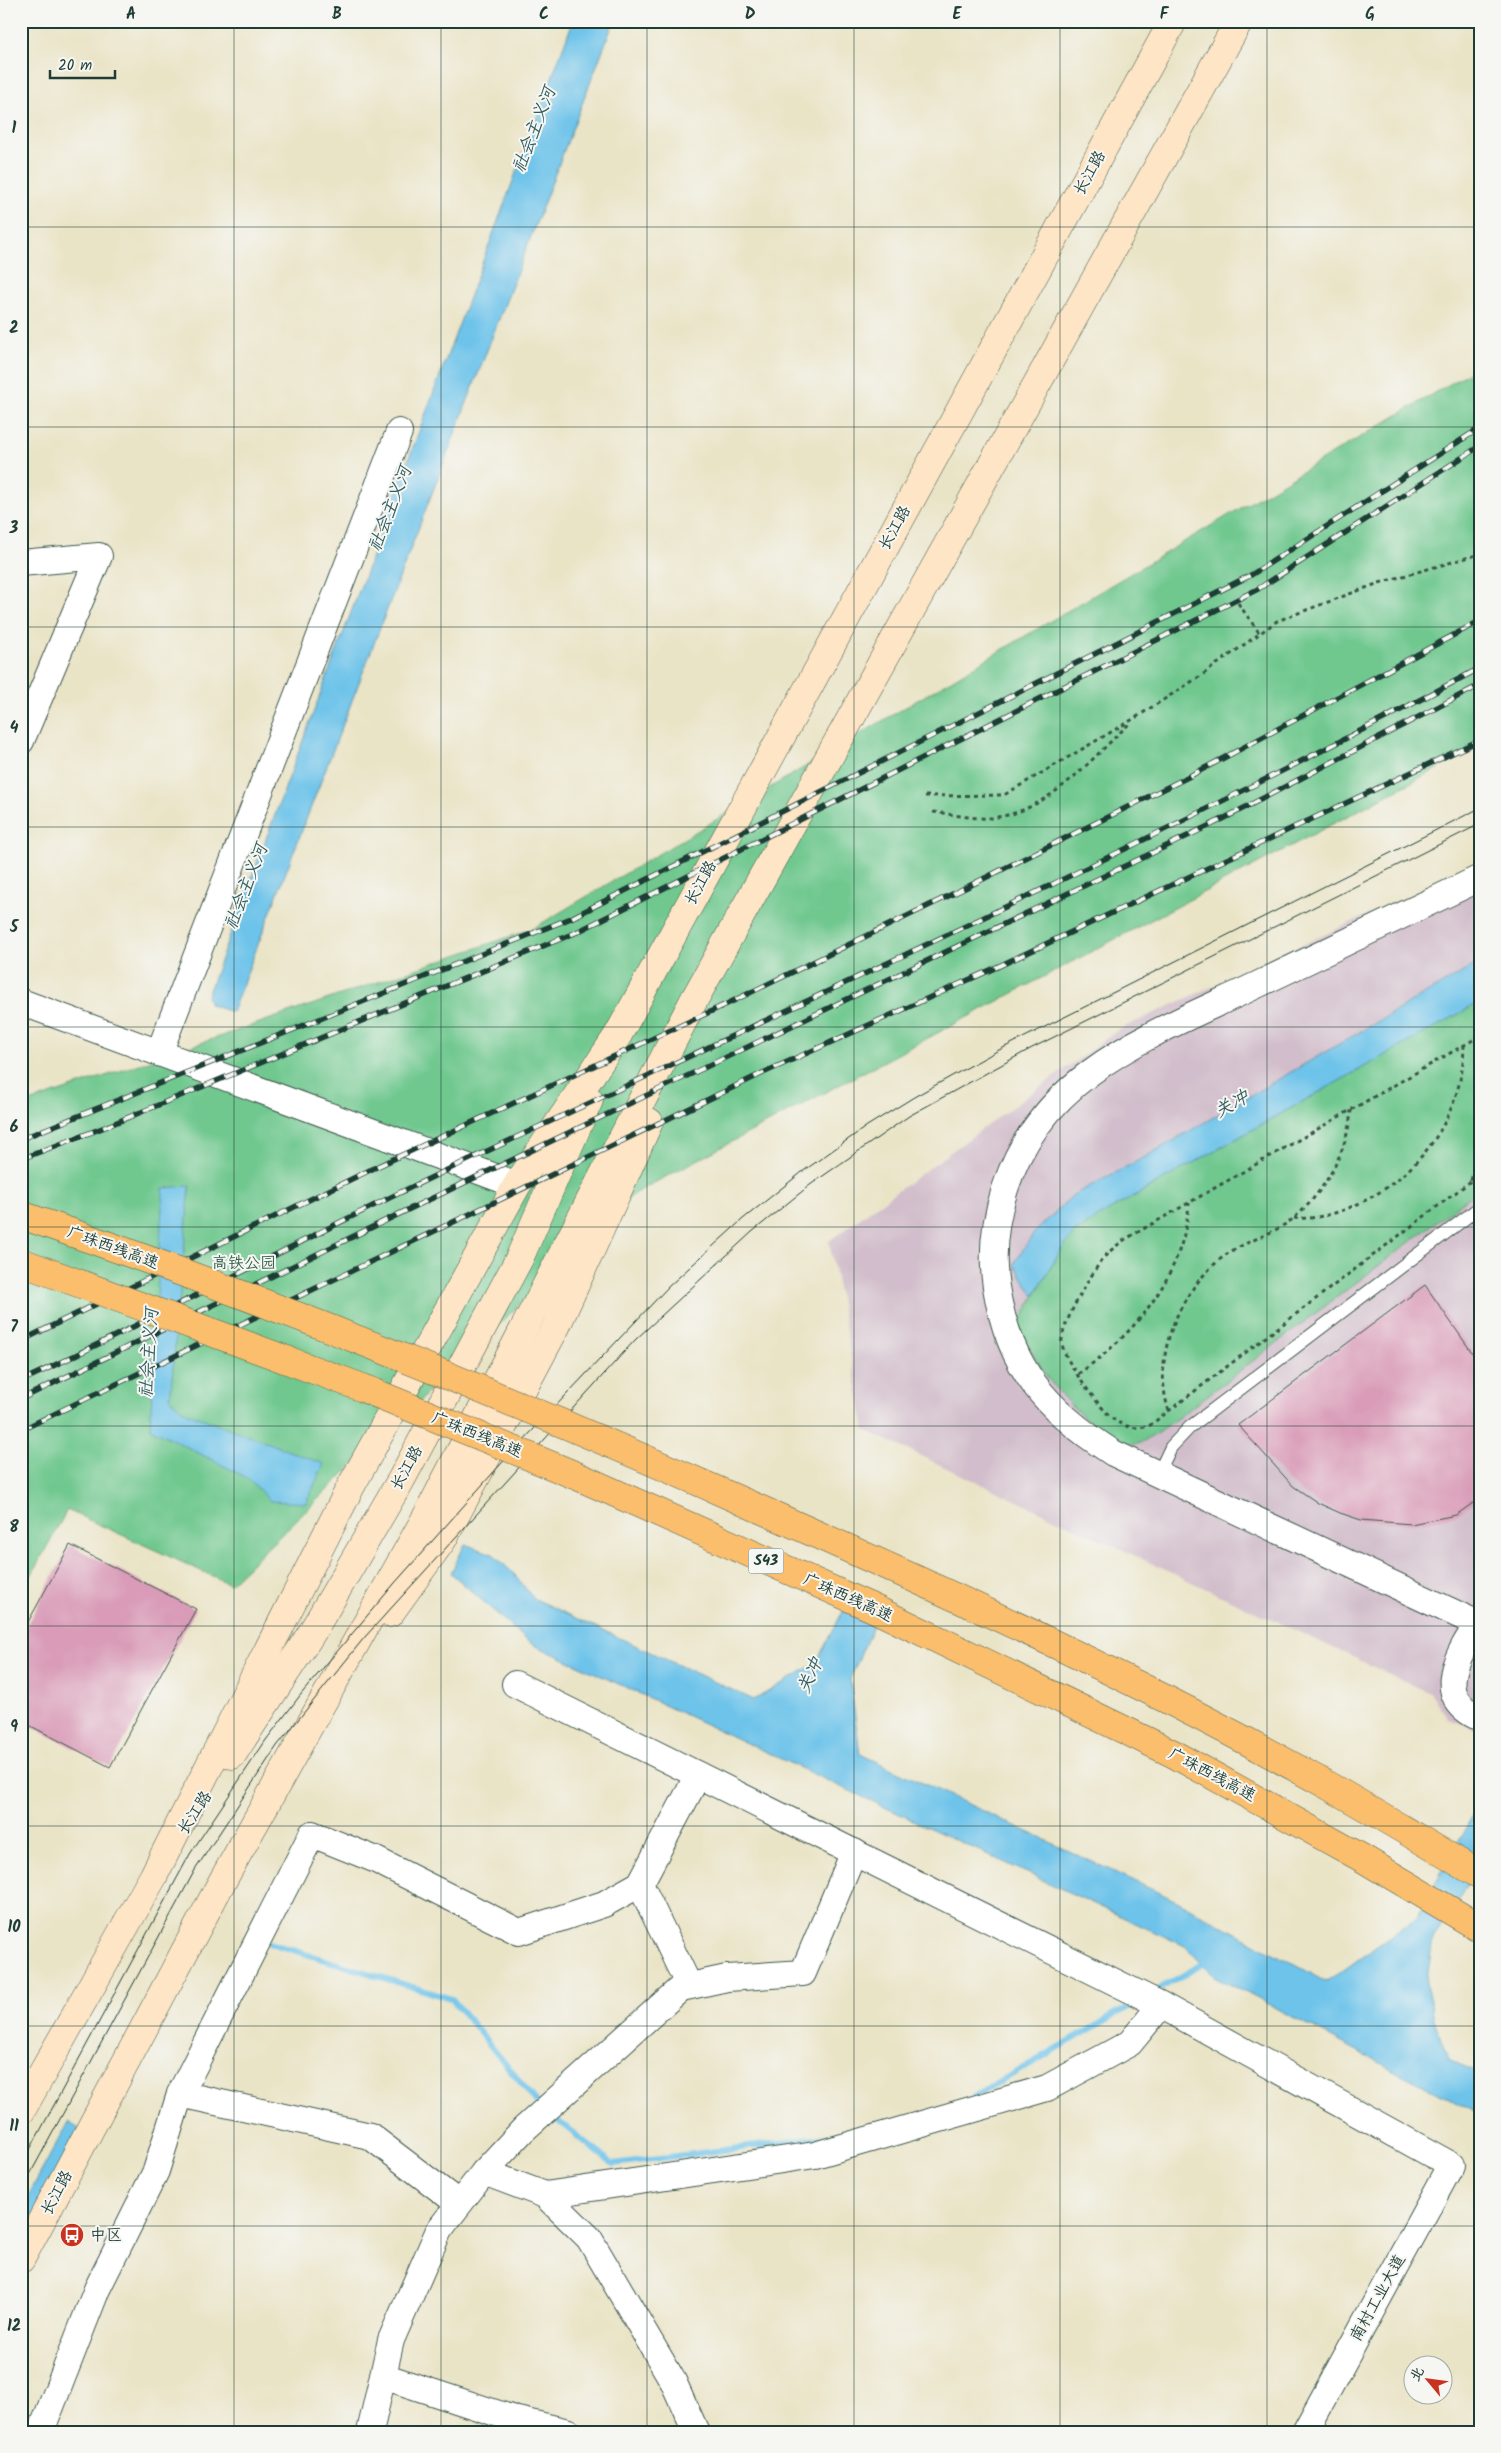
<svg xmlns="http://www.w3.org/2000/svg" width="1501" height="2453" font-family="Kalam,'LXGW WenKai TC',sans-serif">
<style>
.industrial{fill:#d1bdcb}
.park{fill:#6fc88f;stroke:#478262}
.water{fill:#6dc3ea;stroke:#46808f}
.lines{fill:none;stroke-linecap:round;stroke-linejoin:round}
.stream{stroke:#6dc3ea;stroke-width:6}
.building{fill:#d99bb8}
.service-casing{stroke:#3d564a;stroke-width:14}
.minor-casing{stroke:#3d564a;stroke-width:28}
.secondary-casing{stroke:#3d564a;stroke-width:29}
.path{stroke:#3d564a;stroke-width:3;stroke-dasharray:4 4;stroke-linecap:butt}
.service{stroke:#fff;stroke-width:12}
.minor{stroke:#fff;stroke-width:26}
.secondary{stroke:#fde5c5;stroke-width:28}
.tram{stroke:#1f3d34;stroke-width:1}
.rail-casing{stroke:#1f3d34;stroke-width:5.5}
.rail{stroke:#f6f6f2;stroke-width:4;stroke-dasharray:11;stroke-linecap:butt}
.motorway-bridge-casing{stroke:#3d564a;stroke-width:29;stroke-linecap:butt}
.motorway-bridge{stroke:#fabe6d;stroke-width:28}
.grid{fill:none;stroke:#1f3d34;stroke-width:1;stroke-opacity:0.55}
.labels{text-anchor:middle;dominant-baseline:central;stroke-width:4;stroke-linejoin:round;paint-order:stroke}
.shield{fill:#f6f6f2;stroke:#60746d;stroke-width:1}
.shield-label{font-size:15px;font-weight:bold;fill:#1f3d34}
.street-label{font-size:16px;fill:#1f3d34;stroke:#f6f6f2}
.park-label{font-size:16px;fill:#33604b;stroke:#f6f6f2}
.poi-label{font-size:16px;fill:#1f3d34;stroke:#f6f6f2;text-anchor:start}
.water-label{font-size:18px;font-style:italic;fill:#325e62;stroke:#f6f6f2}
.neatline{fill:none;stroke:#1f3d34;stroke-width:2}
.grid-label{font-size:16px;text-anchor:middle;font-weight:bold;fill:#1f3d34}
</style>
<rect width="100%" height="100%" fill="#f6f6f2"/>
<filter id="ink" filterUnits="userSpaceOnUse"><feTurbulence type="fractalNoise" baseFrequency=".02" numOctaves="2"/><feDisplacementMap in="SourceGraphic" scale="10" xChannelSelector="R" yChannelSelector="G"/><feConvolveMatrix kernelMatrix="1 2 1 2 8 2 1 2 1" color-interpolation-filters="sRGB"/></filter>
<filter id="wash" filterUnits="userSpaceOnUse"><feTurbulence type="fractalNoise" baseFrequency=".0096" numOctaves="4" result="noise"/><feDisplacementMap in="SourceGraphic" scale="20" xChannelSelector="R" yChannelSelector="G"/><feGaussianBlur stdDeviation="1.12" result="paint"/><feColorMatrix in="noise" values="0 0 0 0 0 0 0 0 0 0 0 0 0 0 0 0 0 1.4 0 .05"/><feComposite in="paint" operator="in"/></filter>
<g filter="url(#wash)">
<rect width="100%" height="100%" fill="#eae4c7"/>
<polygon class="industrial" points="1480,863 1480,1731 1449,1719 1430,1693 865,1430 829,1241 1118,1030"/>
<g class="park">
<polygon points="1480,366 1480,746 635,1193 230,1584 67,1510 21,1594 21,1105 532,929"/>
<path d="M1480,1002V1189L1155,1435C1145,1441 1135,1446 1123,1443C1112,1440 1102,1431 1094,1425C1056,1396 1038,1367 1018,1325L1059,1253L1074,1233L1113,1208Z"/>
</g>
<g class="water">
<polygon points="573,21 614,21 232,1012 210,1005 207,996"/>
<polygon points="1480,962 1480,1002 1113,1208 1074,1233 1059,1253 1034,1296 1014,1264 1033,1234 1073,1195 1145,1157"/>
<polygon points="190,1186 170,1399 185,1412 324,1464 306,1503 270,1501 249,1479 150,1428 163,1188"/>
<polygon points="465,1544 493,1554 516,1576 533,1598 754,1700 816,1663 843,1611 873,1626 850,1679 860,1754 1179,1902 1327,1982 1416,1918 1480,1802 1480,1864 1433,1940 1426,1985 1437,2029 1451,2061 1480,2073 1480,2115 1214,1976 1185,1946 530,1643 451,1573"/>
<polygon points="68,2122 81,2130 21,2244 21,2209"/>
</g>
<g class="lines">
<g class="stream">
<polyline points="270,1943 452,1999 540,2106"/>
<polyline points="1152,1993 1208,1961"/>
<polyline points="975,2096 1139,2001"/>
<polyline points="549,2114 613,2164 835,2136"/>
</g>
</g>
<g id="blocks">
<g class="building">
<polygon points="1425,1285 1480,1364 1480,1498 1456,1515 1411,1524 1361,1520 1340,1513 1318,1503 1293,1486 1238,1425"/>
<polygon points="70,1545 196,1609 110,1767 21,1721 21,1635"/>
</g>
</g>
</g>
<g filter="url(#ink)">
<use href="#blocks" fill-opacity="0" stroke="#3d564a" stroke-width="1"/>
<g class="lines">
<g class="service-casing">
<polyline id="service" points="1158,1474 1171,1447 1190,1427 1480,1207"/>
</g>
<g class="minor-casing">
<g id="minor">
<polyline points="21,563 99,556 21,741"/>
<polyline points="21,1002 517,1185"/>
<polyline points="159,1053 399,432"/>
<path d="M1480,1621C1458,1653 1431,1697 1480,1718"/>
<path d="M1478,1624L1113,1453C1046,1410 1009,1368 996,1287C991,1255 995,1220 1005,1189C1042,1070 1159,1032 1261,983C1334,948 1407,913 1480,878"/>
<polyline points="515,1684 1159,2004 1451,2165 1305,2432"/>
<polyline points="640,1884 689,1986"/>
<polyline points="180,2094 370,2136 458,2203"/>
<polyline points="484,2172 545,2195 589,2238 673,2381 696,2432"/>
<polyline points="545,2195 815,2155 1047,2088 1130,2043 1161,2005"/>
<polyline points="383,2376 517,2420 568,2432"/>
<polyline points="41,2432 97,2289 156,2171 180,2094 312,1834 374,1859 519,1932 604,1904 640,1884 698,1775"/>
<polyline points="370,2432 391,2340 439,2230 484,2172 523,2130 681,1988 727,1978 803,1973 854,1852"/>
</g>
</g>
<g class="secondary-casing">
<g id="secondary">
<polyline points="390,1613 443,1539 556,1327 649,1122"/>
<polyline points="232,1755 311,1634 401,1480 519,1259 589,1100"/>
<polyline points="21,2111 153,1877 350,1488 517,1185 618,1035 1173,21"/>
<polyline points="21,2259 218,1889 429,1512 695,998 1239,21"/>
</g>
</g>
<g class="path">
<polyline points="1238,603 1260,634"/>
<polyline points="925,796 1004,795 1135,718 1202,675 1277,621 1379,583 1480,554"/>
<path d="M933,812C951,814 971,819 990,818C1048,813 1089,761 1129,724"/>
<path d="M1480,1036L1124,1240C1116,1246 1107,1253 1101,1261C1090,1277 1060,1325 1062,1343C1063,1360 1100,1408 1113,1419C1124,1427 1136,1430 1149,1426L1480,1174"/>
<polyline points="1471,1180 1480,1153"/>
<path d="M1294,1218C1319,1220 1342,1212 1364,1201C1424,1170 1463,1113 1464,1045"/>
<path d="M1078,1374C1136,1334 1184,1275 1189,1203"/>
<path d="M1169,1411C1150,1355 1181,1287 1227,1254C1248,1240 1274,1234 1294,1218C1325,1192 1348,1150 1351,1110"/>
</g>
<use href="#service" class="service"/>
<use href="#minor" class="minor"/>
<use href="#secondary" class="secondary"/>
<g class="tram">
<polyline points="21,2166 190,1854 266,1740 302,1693 394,1584 500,1465 669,1286 743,1219 802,1172 867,1126 914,1097 997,1051 1480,808"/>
<polyline points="21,2191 195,1870 277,1746 364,1638 635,1340 752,1232 810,1185 909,1116 1030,1049 1480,824"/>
</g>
<g class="rail-casing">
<g id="rail">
<polyline points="21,1139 571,918 1251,575 1480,428"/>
<polyline points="21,1159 105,1127 577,932 1258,589 1480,446"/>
<polyline points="21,1341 372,1169 729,1003 969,886 1190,776 1480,621"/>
<path d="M21,1381C164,1315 303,1238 445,1171C792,1007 1142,849 1480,668"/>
<polyline points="21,1399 395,1216 1223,819 1480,685"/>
<polyline points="21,1430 763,1073 997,967 1480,740"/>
</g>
</g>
<use href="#rail" class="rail"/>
<g class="motorway-bridge-casing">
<g id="motorway-bridge">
<path d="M21,1215C273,1301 519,1402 762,1510C956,1596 1150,1685 1334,1789C1383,1817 1431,1846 1480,1875"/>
<polyline points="21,1262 363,1388 577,1476 875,1609 1174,1754 1362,1858 1480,1928"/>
</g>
</g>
<use href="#motorway-bridge" class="motorway-bridge"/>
</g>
</g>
<path class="grid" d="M234,21V2432M441,21V2432M647,21V2432M854,21V2432M1060,21V2432M1267,21V2432M21,227H1480M21,427H1480M21,627H1480M21,827H1480M21,1027H1480M21,1227H1480M21,1426H1480M21,1626H1480M21,1826H1480M21,2026H1480M21,2226H1480"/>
<defs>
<g id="bus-disc" transform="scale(1.25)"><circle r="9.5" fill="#c8321e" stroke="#f6f6f2"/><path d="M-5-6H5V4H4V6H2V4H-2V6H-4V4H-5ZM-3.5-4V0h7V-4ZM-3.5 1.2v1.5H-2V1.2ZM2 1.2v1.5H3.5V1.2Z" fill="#fff"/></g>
</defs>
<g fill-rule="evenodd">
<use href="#bus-disc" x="72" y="2235"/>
</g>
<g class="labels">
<rect class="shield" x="748.5" y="1548.5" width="35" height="25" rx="4"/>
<g class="shield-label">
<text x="766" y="1561">S43</text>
</g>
<g class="street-label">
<text transform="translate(1090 173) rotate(-61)">长江路</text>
<text transform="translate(895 528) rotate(-61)">长江路</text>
<text transform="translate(701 883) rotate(-61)">长江路</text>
<text transform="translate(113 1248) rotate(20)">广珠西线高速</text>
<text transform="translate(477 1435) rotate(22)">广珠西线高速</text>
<text transform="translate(407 1468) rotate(-61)">长江路</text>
<text transform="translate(848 1598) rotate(24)">广珠西线高速</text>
<text transform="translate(1212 1775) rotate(28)">广珠西线高速</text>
<text transform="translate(195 1813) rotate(-57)">长江路</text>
<text transform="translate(57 2193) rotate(-62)">长江路</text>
<text transform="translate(1378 2298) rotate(-61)">南村工业大道</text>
</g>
<g class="park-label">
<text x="244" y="1263">高铁公园</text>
</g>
<g class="poi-label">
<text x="90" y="2235">中区</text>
</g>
<g class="water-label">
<text transform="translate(535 130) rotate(-69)">社会主义河</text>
<text transform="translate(391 509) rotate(-69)">社会主义河</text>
<text transform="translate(247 887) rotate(-69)">社会主义河</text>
<text transform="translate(1232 1105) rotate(-29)">关冲</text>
<text transform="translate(150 1353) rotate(-86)">社会主义河</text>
<text transform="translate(811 1676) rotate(-65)">关冲</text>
</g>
</g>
<rect width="1501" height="2453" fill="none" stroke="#f6f6f2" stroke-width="55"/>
<g transform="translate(1428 2380) rotate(299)"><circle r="24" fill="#f6f6f2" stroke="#a0aca6"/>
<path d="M0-4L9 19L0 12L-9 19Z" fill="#c8321e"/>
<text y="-8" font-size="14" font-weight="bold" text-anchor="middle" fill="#1f3d34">北</text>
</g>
<path d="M50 70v8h65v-8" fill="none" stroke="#1f3d34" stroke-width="2.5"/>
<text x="58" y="70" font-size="15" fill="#1f3d34" stroke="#f6f6f2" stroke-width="4" paint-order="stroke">20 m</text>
<rect x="28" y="28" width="1446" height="2398" class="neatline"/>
<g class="grid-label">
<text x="131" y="19">A</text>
<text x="337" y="19">B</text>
<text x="544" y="19">C</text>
<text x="750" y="19">D</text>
<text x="957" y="19">E</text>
<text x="1164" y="19">F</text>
<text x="1370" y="19">G</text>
<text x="14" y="133">1</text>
<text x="14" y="333">2</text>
<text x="14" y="533">3</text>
<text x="14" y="733">4</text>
<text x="14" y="932">5</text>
<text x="14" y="1132">6</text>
<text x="14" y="1332">7</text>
<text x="14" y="1532">8</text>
<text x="14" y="1732">9</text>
<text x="14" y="1932">10</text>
<text x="14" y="2131">11</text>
<text x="14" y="2331">12</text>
</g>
</svg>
